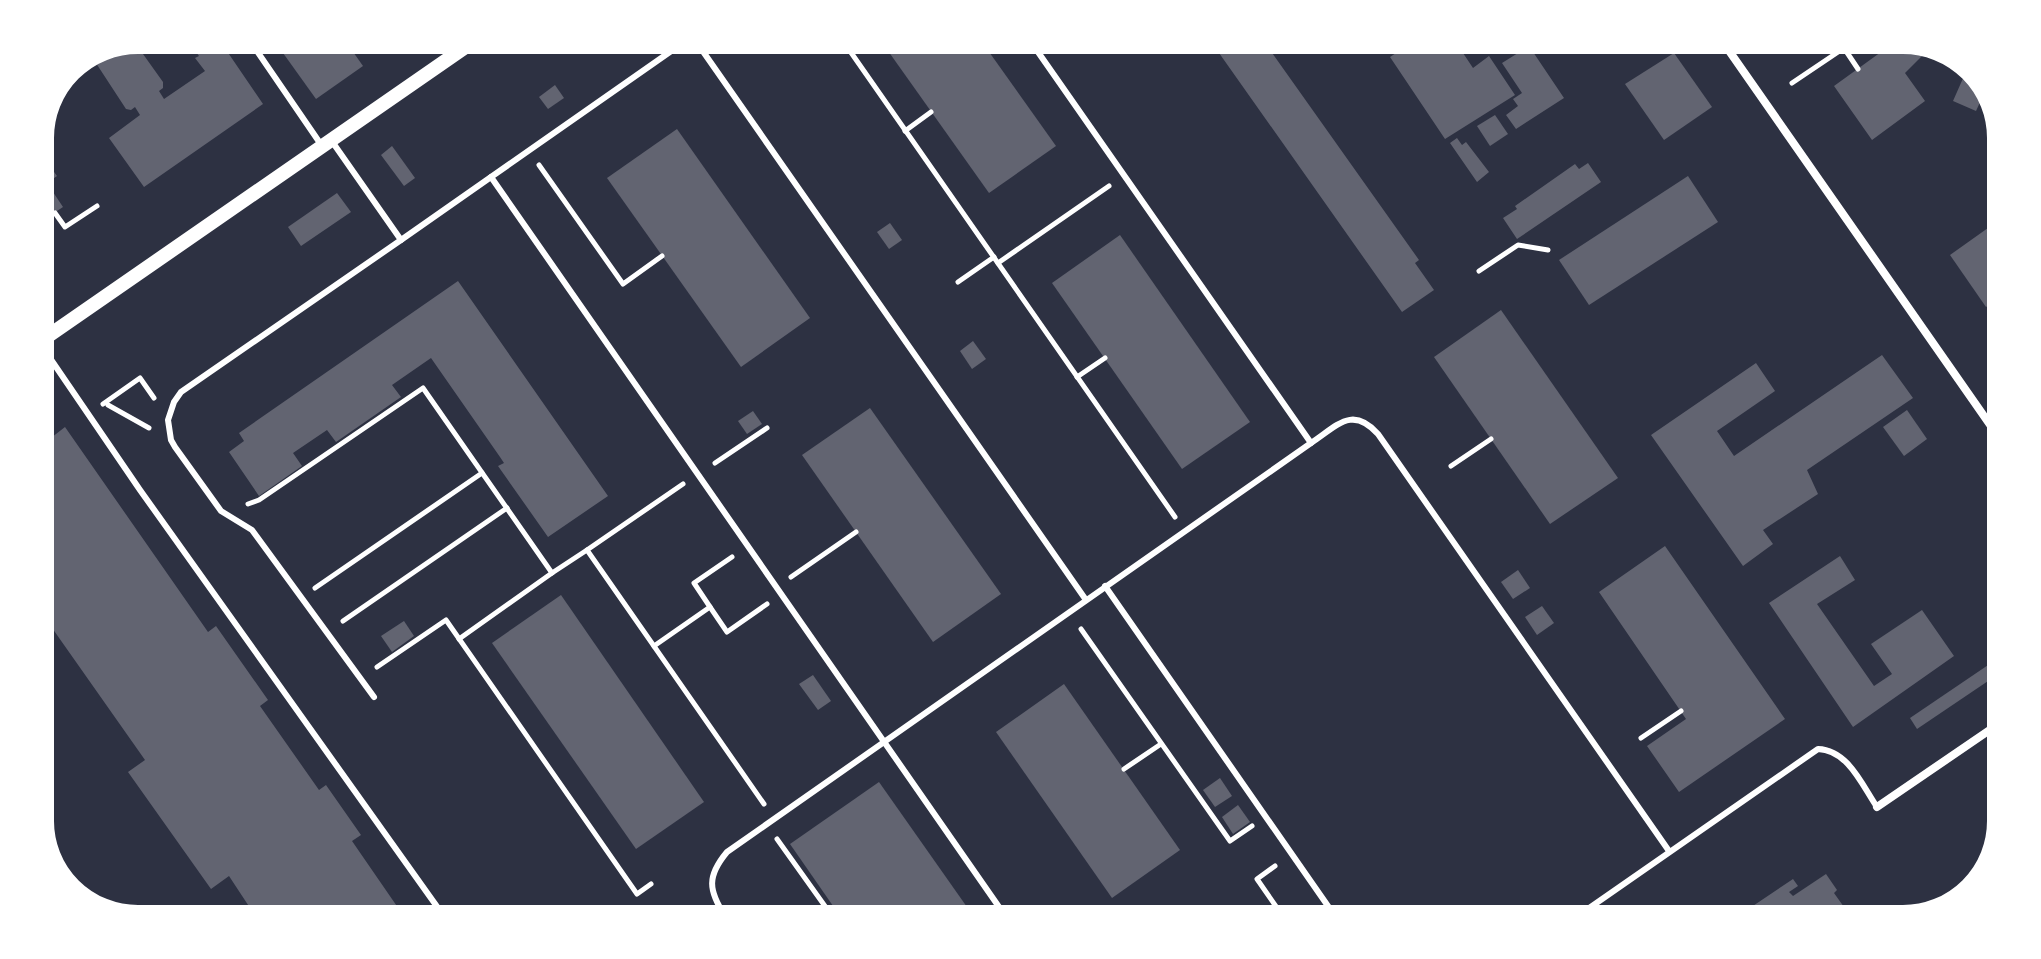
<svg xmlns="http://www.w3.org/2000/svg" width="2041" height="959" font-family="Helvetica,sans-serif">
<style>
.building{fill:#626471}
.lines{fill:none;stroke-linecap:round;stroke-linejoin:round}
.path{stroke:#fff;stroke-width:5}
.service{stroke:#fff;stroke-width:6}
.minor{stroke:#fff;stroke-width:8}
.tertiary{stroke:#fff;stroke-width:14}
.rim{fill:none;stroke:#fff;stroke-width:4}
</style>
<rect width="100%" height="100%" fill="#2d3142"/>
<g class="building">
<polygon points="186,38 218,38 263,104 144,187 109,138 140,115 135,107 131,110 126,109 92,57 133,40 163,82 163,88 159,91 164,99 205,71 195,58 199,56"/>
<polygon points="273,39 344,39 363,66 316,99"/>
<polygon points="881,41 982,42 1056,146 989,193"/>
<polygon points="1212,43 1265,43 1419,260 1415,263 1434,290 1402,312"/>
<polygon points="1411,43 1457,44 1473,68 1489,56 1515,95 1445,139 1390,57"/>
<polygon points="1875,45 1932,46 1905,73 1925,101 1872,140 1834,86 1881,52"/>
<polygon points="1529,46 1564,98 1516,129 1506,115 1518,106 1513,99 1522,93 1502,63"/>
<polygon points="1674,53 1712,107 1664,140 1625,84"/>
<polygon points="1968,67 1986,82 1993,104 1982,98 1976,111 1953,101"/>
<polygon points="555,85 564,98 548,109 539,97"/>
<polygon points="1495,115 1508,134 1490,146 1477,126"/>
<polygon points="677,129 810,318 741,367 607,178"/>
<polygon points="1457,138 1462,145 1466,142 1489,172 1477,182 1450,143"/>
<polygon points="392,146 415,178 404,186 381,155"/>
<polygon points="38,150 57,176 47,183 63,207 48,217 46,232 38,237 49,253 38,261"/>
<polygon points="1588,163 1601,182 1517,239 1503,218 1517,209 1515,206 1575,164 1579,169"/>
<polygon points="1688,176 1718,222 1589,305 1559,260"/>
<polygon points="337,193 351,212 301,246 288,227"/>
<polygon points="2002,218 2001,297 1986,307 1950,255"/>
<polygon points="890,223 902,240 889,249 877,232"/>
<polygon points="1120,235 1250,422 1182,469 1052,283"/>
<polygon points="458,281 608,496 548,537 498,466 504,463 500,457 431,358 392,385 401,397 336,442 327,430 293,453 302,466 259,496 229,452 244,441 239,433"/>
<polygon points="1501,310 1618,478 1550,524 1434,357"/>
<polygon points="973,341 986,359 972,369 960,351"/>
<polygon points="1882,355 1913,398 1807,470 1818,494 1763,530 1773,544 1743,566 1651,435 1756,363 1775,391 1717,431 1734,456"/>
<polygon points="870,408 1001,594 933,642 802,455"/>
<polygon points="1907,410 1927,439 1904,456 1883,427"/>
<polygon points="753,411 762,424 747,434 738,421"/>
<polygon points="65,427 208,632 216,626 268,700 260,706 319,790 326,785 361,835 352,841 403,915 254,914 229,876 211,889 128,772 145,760 38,608 38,448"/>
<polygon points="1665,546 1785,719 1679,792 1647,746 1686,719 1599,592"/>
<polygon points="1840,556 1855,580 1817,604 1874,686 1892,674 1871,644 1922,610 1954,656 1853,727 1769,603"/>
<polygon points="1518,570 1530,588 1513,599 1501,582"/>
<polygon points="561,595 704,802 636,849 492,643"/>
<polygon points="1542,606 1554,623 1537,635 1525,617"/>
<polygon points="404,621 414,636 392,652 381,636"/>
<polygon points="1997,659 1997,675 1917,729 1910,718"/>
<polygon points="813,675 831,701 818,710 799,684"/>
<polygon points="1064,684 1180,850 1112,898 996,732"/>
<polygon points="1220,778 1232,796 1215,807 1203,790"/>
<polygon points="879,782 974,917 840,916 790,844"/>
<polygon points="1238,805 1250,822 1233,834 1222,817"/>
<polygon points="1826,874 1837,890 1834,893 1854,921 1732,920 1793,879 1798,886 1789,892 1793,896"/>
<polygon points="1873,910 1881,921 1857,921"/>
</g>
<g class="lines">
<g class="path">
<polyline points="843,41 1175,517"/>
<polyline points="1844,48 1858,69"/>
<polyline points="1792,83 1844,48 1842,45"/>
<polyline points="38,131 41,129"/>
<polyline points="905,131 931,112"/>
<polyline points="539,165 623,284 662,256"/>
<polyline points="55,213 65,227 97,206"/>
<polyline points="998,263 1109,186"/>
<polyline points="1479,271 1518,245 1548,250"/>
<polyline points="958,282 994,257"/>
<polyline points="1077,377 1105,358"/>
<polyline points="103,404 140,378 154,398"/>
<polyline points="108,405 149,428"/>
<polyline points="715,463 767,428"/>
<polyline points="1451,466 1491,439"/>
<polyline points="683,484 587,550 764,804"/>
<polyline points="248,504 259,500 423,388 552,573 587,550"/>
<polyline points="791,577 856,532"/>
<polyline points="315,588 482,473"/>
<polyline points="710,607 694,583 732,557"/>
<polyline points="343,621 507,508"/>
<polyline points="1081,629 1230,841 1252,826"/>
<polyline points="459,639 552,573"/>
<polyline points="654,646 710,607 727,632 767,604"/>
<polyline points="377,667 446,620 637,894 651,884"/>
<polyline points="1641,738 1681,711"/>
<polyline points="1124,769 1161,744"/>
<polyline points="777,839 832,916"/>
<polyline points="1275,866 1257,879 1284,918"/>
</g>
<g class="service">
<polyline points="248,38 322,146"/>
<polyline points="695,40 1086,600"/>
<polyline points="331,140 401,240 181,392 174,402 168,420 171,440 175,447 221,511 252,530 374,697"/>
<polyline points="491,177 687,40"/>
<polyline points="401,240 491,177 1006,917"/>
<polyline points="39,342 140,490 443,915"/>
<path d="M1311,443C1337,426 1352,405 1378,434L1669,851"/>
<polyline points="1105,586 1337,919"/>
<path d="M725,916C708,890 707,876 727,852L1311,443L1031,42"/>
<path d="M1572,920L1818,749C1848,750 1862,785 1877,807"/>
</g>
<g class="minor">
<polyline points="1725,45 2000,439"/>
<polyline points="1877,807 1997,725"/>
</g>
<polyline class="tertiary" points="38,343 477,39"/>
</g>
<path d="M0 0H2041V959H0ZM138 52H1903A86 86 0 0 1 1989 138V821A86 86 0 0 1 1903 907H138A86 86 0 0 1 52 821V138A86 86 0 0 1 138 52Z" fill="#fff" fill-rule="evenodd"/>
<path class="rim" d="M138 52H1903A86 86 0 0 1 1989 138V821A86 86 0 0 1 1903 907H138A86 86 0 0 1 52 821V138A86 86 0 0 1 138 52Z"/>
</svg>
